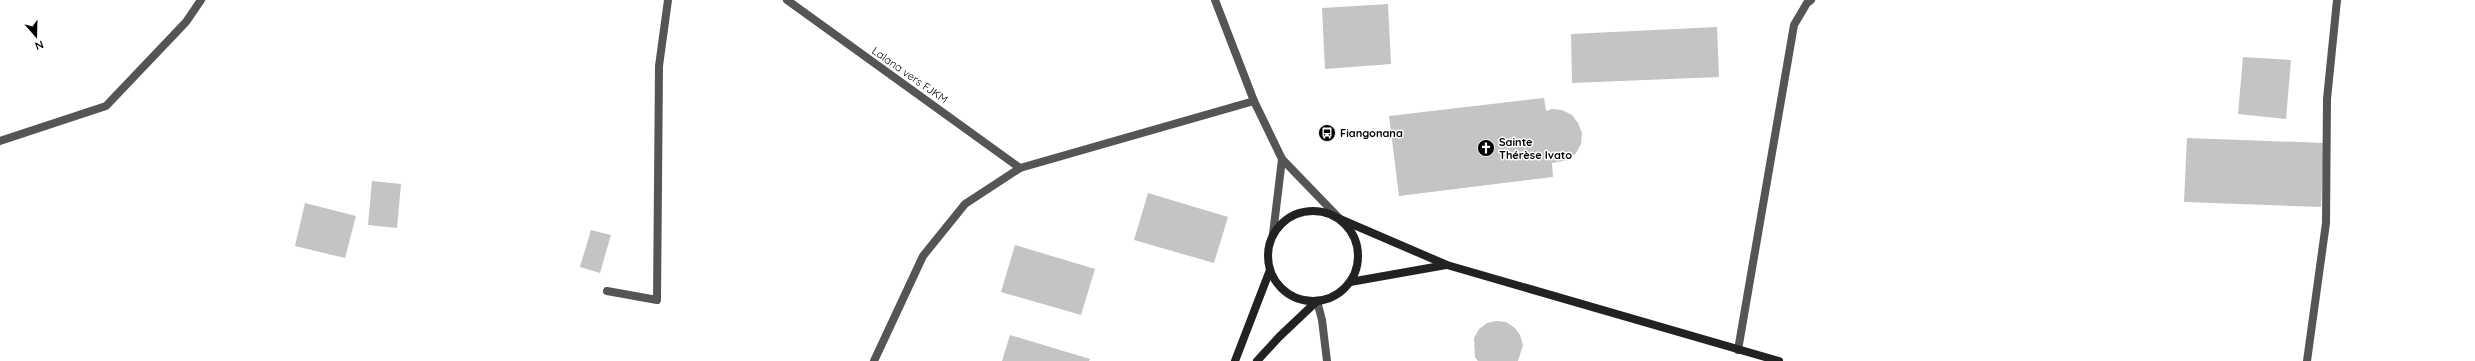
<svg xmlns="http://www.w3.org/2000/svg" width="2475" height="361" font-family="Quicksand,sans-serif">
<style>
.building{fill:#c4c4c4}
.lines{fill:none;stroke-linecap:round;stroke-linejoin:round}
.service{stroke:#555;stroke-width:8}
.minor{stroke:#555;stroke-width:8}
.tertiary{stroke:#555;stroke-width:8}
.secondary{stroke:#222;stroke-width:8}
.labels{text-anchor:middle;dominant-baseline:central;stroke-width:3;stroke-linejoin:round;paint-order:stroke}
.street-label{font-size:11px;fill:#000;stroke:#fff}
.poi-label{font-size:11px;font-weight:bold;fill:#000;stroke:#fff;text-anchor:start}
</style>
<rect width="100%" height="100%" fill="#fff"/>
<g class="building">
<polygon points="1388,4 1391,64 1325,69 1322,8"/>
<polygon points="1717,27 1719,77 1572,83 1571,34"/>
<polygon points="2243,57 2291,60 2286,119 2238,114"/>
<polygon points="1544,98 1546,111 1552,109 1562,110 1572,115 1578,123 1582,133 1581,144 1576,153 1568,160 1552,163 1553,177 1399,196 1389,116"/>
<polygon points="2187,138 2324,143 2321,207 2184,202"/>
<polygon points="372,181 401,184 397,228 368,225"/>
<polygon points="1148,193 1228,217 1214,263 1134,240"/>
<polygon points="305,203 356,216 345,258 295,246"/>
<polygon points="591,230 611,235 600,273 580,267"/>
<polygon points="1015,245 1095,269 1081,315 1001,292"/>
<polygon points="1496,321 1506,322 1515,328 1520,335 1523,345 1518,361 1478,361 1475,357 1474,338 1479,329 1487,323"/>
<polygon points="1010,335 1090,359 1089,361 1002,361"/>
</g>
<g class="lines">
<g class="service">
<polyline points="1738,350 1794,25 1807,3 1811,0"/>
<polyline points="2307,361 2326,223 2327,99 2337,0"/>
</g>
<g class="minor">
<polyline points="787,0 1020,168"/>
<polyline points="0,141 106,106 186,22 201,0"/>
<polyline points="607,291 657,300 659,66 668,0"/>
<polyline points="1317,301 1322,320 1327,361"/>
<polyline points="874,361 923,256 965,204 1020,168 1254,101"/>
</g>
<g class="tertiary">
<polyline points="1215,0 1254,101 1282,159 1340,219"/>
<polyline points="1273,234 1282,159"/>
</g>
<g class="secondary">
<circle cx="1313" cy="256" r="45"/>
<polyline points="1340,219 1447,265 1779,361"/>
<polyline points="1350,282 1446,265"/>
<polyline points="1235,361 1270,270"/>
<polyline points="1257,361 1279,337 1317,301"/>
</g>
</g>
<defs>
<g id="bus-disc" transform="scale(0.9)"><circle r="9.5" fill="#000" stroke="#fff"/><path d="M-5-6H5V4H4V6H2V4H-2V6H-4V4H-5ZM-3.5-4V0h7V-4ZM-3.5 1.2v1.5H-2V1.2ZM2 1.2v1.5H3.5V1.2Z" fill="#fff"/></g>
<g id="church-disc" transform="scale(0.9)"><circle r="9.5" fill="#000" stroke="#fff"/><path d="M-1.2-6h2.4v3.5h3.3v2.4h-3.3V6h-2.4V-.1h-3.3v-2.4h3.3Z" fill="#fff"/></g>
</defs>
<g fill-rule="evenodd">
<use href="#bus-disc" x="1327" y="133"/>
<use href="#church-disc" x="1486" y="148"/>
</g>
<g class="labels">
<g class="street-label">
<text transform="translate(910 75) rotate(35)">Lalana vers FJKM</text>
</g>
<g class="poi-label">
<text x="1340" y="133">Fiangonana</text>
<text x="1499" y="142">Sainte<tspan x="1499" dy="13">Thérèse Ivato</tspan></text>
</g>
</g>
<g transform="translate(36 36) rotate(160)" stroke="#ffffff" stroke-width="3" paint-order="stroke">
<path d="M0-3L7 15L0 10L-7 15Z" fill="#000000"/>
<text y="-6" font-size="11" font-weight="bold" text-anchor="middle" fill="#000000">N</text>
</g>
</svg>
